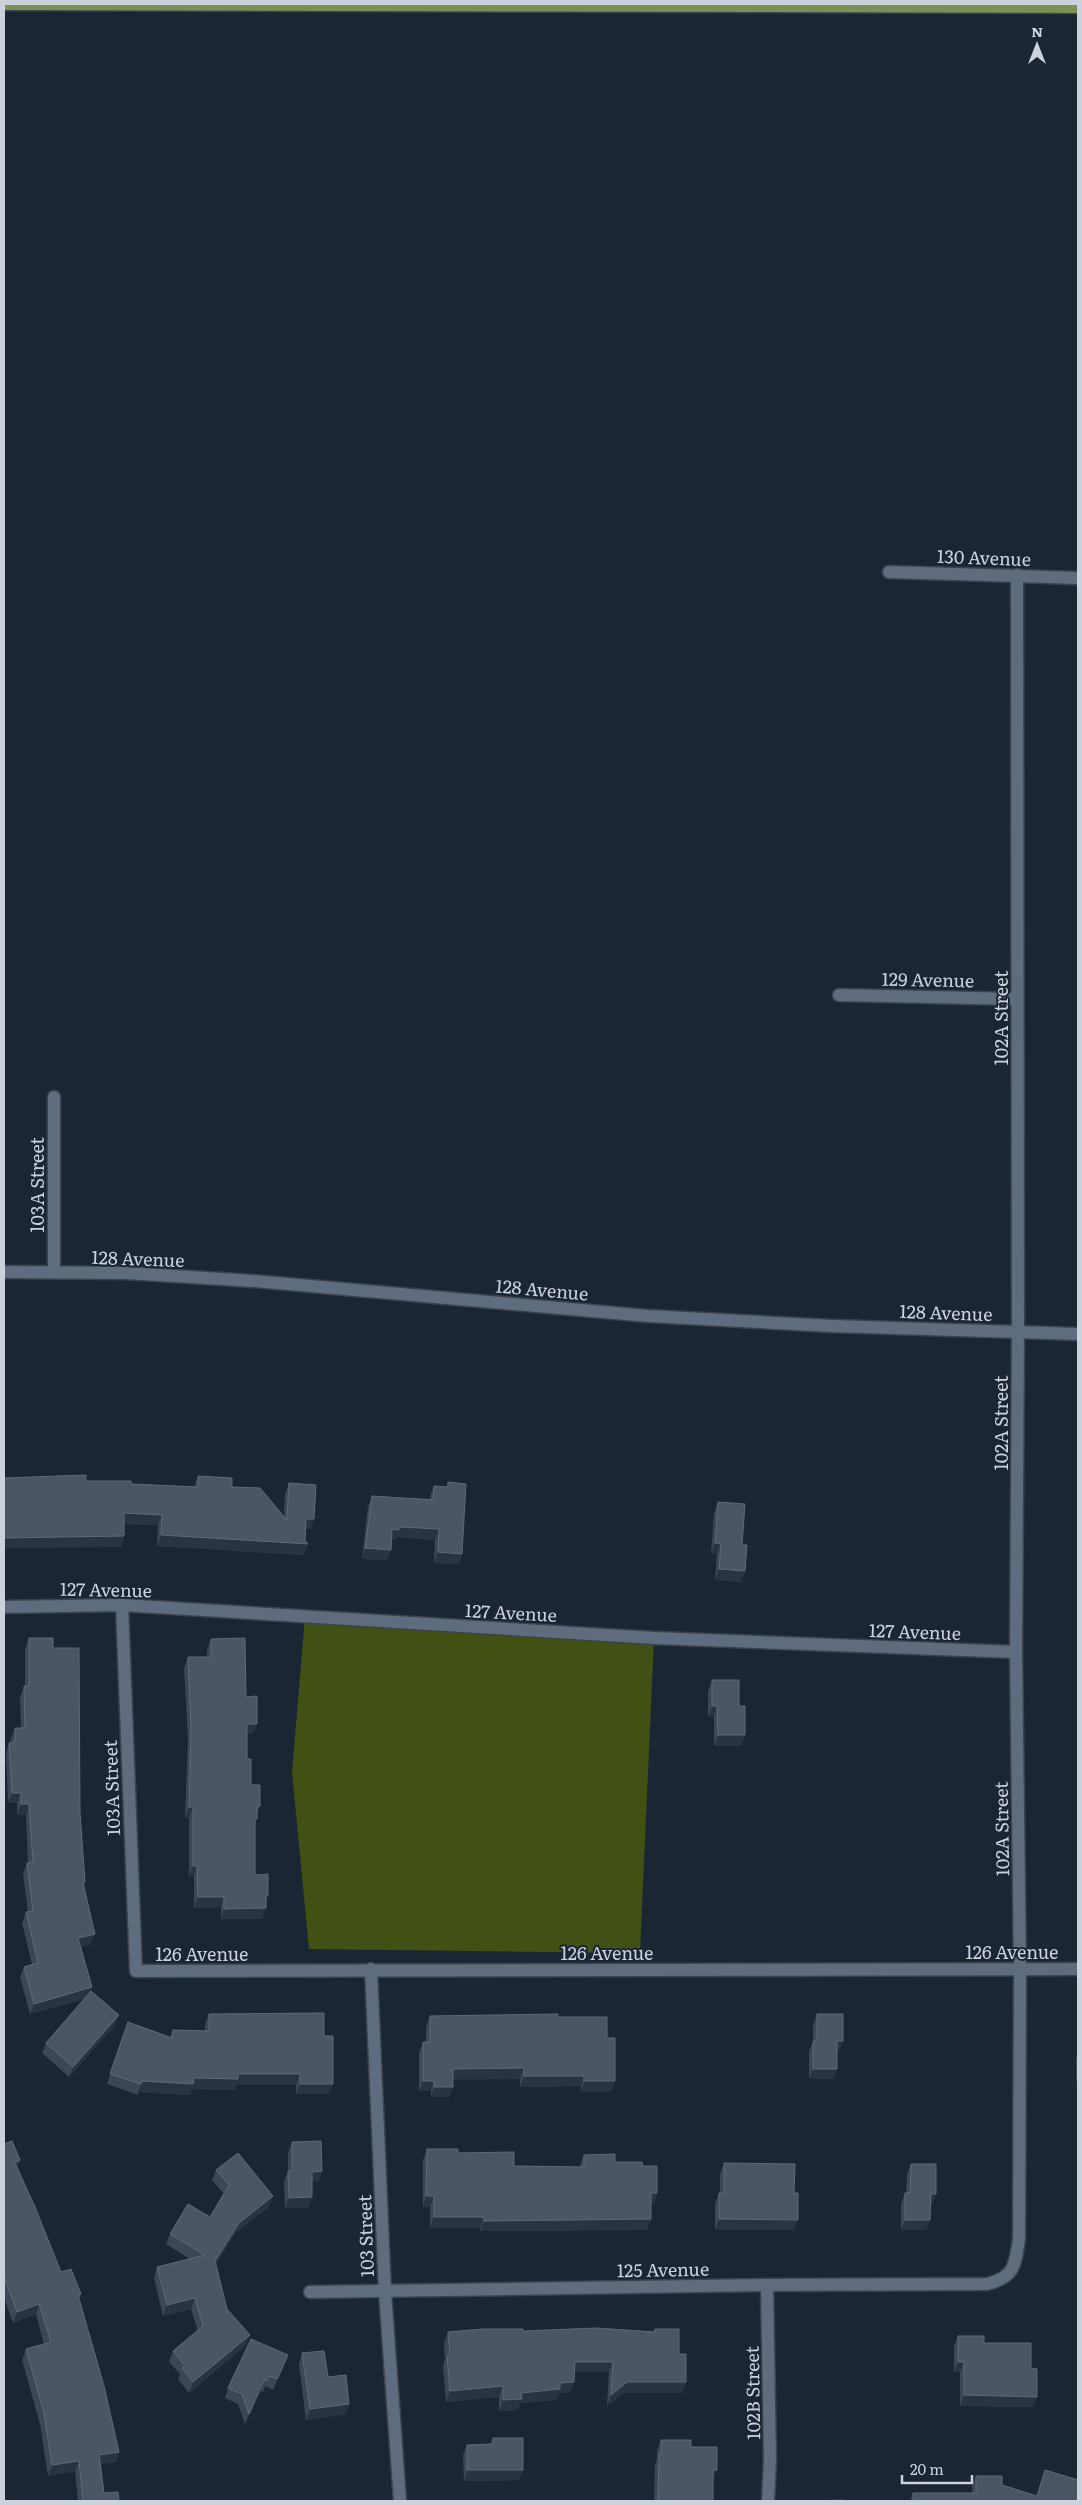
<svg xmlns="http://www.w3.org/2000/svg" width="1082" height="2505" font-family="Literata,serif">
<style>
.green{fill:#415013}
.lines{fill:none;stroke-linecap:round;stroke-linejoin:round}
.minor-casing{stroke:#39424e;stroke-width:15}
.major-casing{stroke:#39424e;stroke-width:15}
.minor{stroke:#5f6c7e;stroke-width:12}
.major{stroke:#7b9154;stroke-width:12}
.wall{fill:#3c4656}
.shaded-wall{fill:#283343}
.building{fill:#4b5664;stroke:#5f6977}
.labels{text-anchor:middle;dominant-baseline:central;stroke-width:4;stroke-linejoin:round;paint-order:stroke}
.street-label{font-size:18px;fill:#cbd2dc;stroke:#1b2635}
</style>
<rect width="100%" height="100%" fill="#1b2635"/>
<polygon class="green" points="305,1617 654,1638 640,1953 309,1949 292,1772"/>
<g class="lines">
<g class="minor-casing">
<g id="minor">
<polyline points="889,572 1078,578"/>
<polyline points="839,995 1017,999"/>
<polyline points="54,1097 54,1272"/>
<polyline points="4,1272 126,1273 253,1281 648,1316 832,1326 1078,1334"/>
<polyline points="122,1605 136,1971 1078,1969"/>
<polyline points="4,1607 122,1605 654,1638 1016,1652"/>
<polyline points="371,1969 385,2292 400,2501"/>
<polyline points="767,2285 770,2460 768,2501"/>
<path d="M310,2292L767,2285L987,2284C1015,2277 1015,2265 1019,2239L1020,1969L1016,1652L1018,1332L1017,575"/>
</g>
</g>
<g class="major-casing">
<polyline id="major" points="4,4 1078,7"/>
</g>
<use href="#minor" class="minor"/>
<use href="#major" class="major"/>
</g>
<g class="wall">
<polygon points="198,1476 232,1487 284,1516 285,1494 289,1483 311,1529 305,1529 304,1555 157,1546 158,1525 124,1524 124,1536 121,1547 86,1481 194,1487"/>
<polygon points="448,1482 462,1554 459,1564 434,1563 435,1540 396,1537 395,1540 392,1540 391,1550 387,1560 362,1559 368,1507 372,1496 430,1499 430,1496 434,1486 447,1487"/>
<polygon points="718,1502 742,1545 745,1571 741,1582 715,1580 717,1554 711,1554 714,1513"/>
<polygon points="29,1638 53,1648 80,1813 85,1882 84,1887 91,1944 80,1947 90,1993 115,2025 69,2077 42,2053 46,2043 84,1999 30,2014 20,1977 24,1967 32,1964 22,1923 26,1912 28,1912 23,1874 27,1863 28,1863 26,1815 17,1815 17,1803 8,1803 6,1753 9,1743 11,1742 11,1738 15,1728 21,1728 20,1697 25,1686 25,1649"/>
<polygon points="211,1639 246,1697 253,1734 247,1734 247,1759 251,1785 260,1806 257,1812 255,1825 255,1875 268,1895 266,1901 266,1908 262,1919 221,1919 221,1907 194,1908 194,1876 189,1876 189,1818 185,1818 188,1739 184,1668 188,1657 207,1657 207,1650"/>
<polygon points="712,1680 745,1735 741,1746 714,1746 714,1717 708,1717 708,1691"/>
<polygon points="209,2014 324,2036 329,2094 296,2094 296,2085 236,2085 235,2090 192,2089 190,2095 138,2092 138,2095 107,2084 128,2022 170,2037 173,2030 205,2031 205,2024"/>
<polygon points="817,2014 843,2041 839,2051 837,2051 837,2069 833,2079 809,2079 809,2052 813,2041 813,2025"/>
<polygon points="430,2016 558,2017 607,2038 615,2081 611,2091 581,2092 581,2086 520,2087 520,2079 453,2079 449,2097 431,2097 431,2091 419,2091 419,2053 423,2042 426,2042 426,2027"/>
<polygon points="1078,2052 1078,2082 1076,2082 1076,2059"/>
<polygon points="292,2142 322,2171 318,2182 312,2182 312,2197 308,2208 285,2208 284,2182 288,2171 288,2153"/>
<polygon points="4,2144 20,2160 17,2168 61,2272 81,2294 79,2299 119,2452 116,2462 101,2464 104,2493 119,2501 78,2501 75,2471 48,2476 40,2424 22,2360 26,2349 44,2344 36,2314 13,2323 4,2298"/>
<polygon points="1078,2148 1078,2232 1077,2232 1077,2152"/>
<polygon points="427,2149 458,2153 514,2166 580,2167 580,2165 584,2155 615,2162 643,2166 657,2193 654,2204 651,2204 651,2219 647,2230 480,2231 480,2228 430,2228 430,2207 423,2207 423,2160"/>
<polygon points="724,2163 794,2230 715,2230 715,2204 719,2193 720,2193 720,2174"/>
<polygon points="911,2164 936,2194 932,2205 930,2205 930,2220 926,2230 901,2230 901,2204 905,2193 906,2193 907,2174"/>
<polygon points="216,2170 269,2207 235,2233 216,2264 227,2309 246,2345 189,2393 178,2379 180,2374 169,2362 173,2351 198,2331 191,2309 163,2316 154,2278 157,2267 190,2259 166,2244 170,2234 210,2217 224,2194 212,2180"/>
<polygon points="655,2329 679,2354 686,2382 682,2393 624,2393 607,2406 609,2372 574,2372 570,2393 559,2393 556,2400 520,2403 518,2410 499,2411 499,2397 446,2402 443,2366 445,2359 444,2343 448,2332 523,2331 654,2331"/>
<polygon points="958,2336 984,2343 1031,2368 1033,2407 960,2406 960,2372 954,2372 954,2346"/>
<polygon points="302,2353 328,2377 346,2414 306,2420 299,2364"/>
<polygon points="284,2366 273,2390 265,2386 263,2392 261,2391 245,2424 238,2404 225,2398 228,2388"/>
<polygon points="493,2438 523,2470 519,2480 464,2481 463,2455 467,2445 490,2444"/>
<polygon points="661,2440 691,2447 713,2481 713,2501 654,2501 655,2465 657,2458 657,2451"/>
<polygon points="1045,2470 1077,2501 910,2501 913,2493 972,2493 972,2487 976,2476 1002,2485 1037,2496"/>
</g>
<g class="shaded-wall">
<polygon points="124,1513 162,1515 158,1525 121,1524"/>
<polygon points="306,1519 314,1519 311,1529 302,1529"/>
<polygon points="399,1527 439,1529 435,1540 396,1537 395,1540 389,1540 392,1529"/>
<polygon points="161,1535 308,1544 304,1555 157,1546"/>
<polygon points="124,1536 121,1547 4,1548 4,1538"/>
<polygon points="715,1543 721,1544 717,1554 711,1554"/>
<polygon points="365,1548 391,1550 387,1560 362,1559"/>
<polygon points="438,1552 462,1554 459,1564 434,1563"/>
<polygon points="719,1569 745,1571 741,1582 715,1580"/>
<polygon points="712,1706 717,1706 714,1717 708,1717"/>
<polygon points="247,1724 257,1724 253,1734 243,1734"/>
<polygon points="718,1735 745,1735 741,1746 714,1746"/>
<polygon points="12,1793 21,1793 17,1803 8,1803"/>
<polygon points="21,1804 29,1804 26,1815 17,1815"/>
<polygon points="189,1807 193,1807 189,1818 185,1818"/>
<polygon points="193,1866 197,1866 194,1876 189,1876"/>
<polygon points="198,1897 224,1897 221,1907 194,1908"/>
<polygon points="266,1908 262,1919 221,1919 224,1909"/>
<polygon points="95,1934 91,1944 74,1948 78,1938"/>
<polygon points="92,1987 88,1998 30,2014 34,2004"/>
<polygon points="119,2015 115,2025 69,2077 73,2067"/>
<polygon points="837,2041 843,2041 839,2051 833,2051"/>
<polygon points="524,2068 520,2079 449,2080 453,2069"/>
<polygon points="813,2069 837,2069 833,2079 809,2079"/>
<polygon points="238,2074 300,2074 296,2085 236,2085 235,2090 192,2089 190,2095 138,2092 142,2081 194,2078"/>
<polygon points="1078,2075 1078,2082 1076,2082"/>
<polygon points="524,2076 584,2076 581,2086 520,2087"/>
<polygon points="423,2081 434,2081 431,2091 419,2091"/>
<polygon points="584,2081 615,2081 611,2091 581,2092"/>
<polygon points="300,2084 333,2084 329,2094 296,2094"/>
<polygon points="434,2087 453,2087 449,2097 431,2097"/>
<polygon points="20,2160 16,2171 15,2163"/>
<polygon points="322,2171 318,2182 308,2182 312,2172"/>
<polygon points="651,2193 657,2193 654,2204 647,2204"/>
<polygon points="931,2194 936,2194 932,2205 927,2205"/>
<polygon points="273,2196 269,2207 235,2233 211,2271 215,2261 239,2223"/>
<polygon points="426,2196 434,2196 430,2207 423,2207"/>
<polygon points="312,2197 308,2208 285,2208 289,2198"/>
<polygon points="434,2217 484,2217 480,2228 430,2228"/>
<polygon points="651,2219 647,2230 480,2231 484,2221"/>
<polygon points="719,2219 798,2220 794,2230 715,2230"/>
<polygon points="905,2220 930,2220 926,2230 901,2230"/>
<polygon points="195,2298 191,2309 163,2316 167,2305"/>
<polygon points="39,2304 36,2314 13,2323 17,2312"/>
<polygon points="250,2335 246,2345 189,2393 193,2382"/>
<polygon points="288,2355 284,2366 273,2390 277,2379"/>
<polygon points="575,2362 613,2362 609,2372 571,2372"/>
<polygon points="958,2362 964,2362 960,2372 954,2372"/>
<polygon points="264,2380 261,2391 245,2424 249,2414"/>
<polygon points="574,2382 570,2393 559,2393 556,2400 520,2403 518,2410 499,2411 503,2400 521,2393 560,2383"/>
<polygon points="627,2382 686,2382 682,2393 624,2393 607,2406 611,2395"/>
<polygon points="503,2386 499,2397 446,2402 450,2391"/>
<polygon points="964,2395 1037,2397 1033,2407 960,2406"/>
<polygon points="349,2404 346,2414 306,2420 310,2409"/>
<polygon points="119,2452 116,2462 96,2465 99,2455"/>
<polygon points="79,2461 75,2471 48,2476 52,2465"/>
<polygon points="467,2470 523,2470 519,2480 464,2481"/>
<polygon points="713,2470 717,2470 713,2481"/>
</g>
<g class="building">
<polygon points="86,1475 86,1481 131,1481 131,1484 198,1487 198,1476 232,1478 232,1487 260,1488 287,1520 289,1483 316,1485 314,1519 306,1519 305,1541 308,1544 161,1535 162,1515 124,1513 124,1536 4,1538 4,1478"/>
<polygon points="448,1482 466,1484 462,1554 438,1552 439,1529 399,1527 399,1530 392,1529 391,1550 365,1548 372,1496 433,1500 434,1486 448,1487"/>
<polygon points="718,1502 745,1504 742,1545 747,1545 745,1571 719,1569 721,1544 715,1543"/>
<polygon points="29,1638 53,1638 53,1648 79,1648 80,1813 85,1882 83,1883 95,1934 78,1938 92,1987 34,2004 24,1967 38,1963 26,1912 33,1911 27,1863 33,1862 29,1804 21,1804 21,1793 12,1793 9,1743 15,1742 15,1728 25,1728 24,1686 29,1686"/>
<polygon points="245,1638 246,1697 257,1696 257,1724 247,1724 247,1759 251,1759 251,1785 260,1785 260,1806 257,1806 257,1819 255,1819 255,1875 268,1874 268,1895 266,1895 266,1908 224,1909 224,1897 198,1897 197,1866 193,1866 193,1807 189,1807 191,1729 188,1657 211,1657 211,1639"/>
<polygon points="712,1680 739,1680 739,1706 745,1706 745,1735 718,1735 717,1706 712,1706"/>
<polygon points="91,1991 119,2015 73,2067 46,2043"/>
<polygon points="324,2013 324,2036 333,2036 333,2084 300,2084 300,2074 238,2074 238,2079 194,2078 193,2084 142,2081 141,2084 110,2074 128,2022 172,2038 173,2030 209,2031 209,2014"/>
<polygon points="558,2014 558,2017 607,2017 607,2038 615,2038 615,2081 584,2081 584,2076 524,2076 524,2068 453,2069 453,2087 434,2087 434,2081 423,2081 423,2042 430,2042 430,2016"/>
<polygon points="817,2014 843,2014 843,2041 837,2041 837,2069 813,2069 813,2042 817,2038"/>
<polygon points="12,2141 20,2160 15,2163 35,2207 61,2272 71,2269 81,2294 78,2295 104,2386 119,2452 99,2455 104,2493 118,2492 119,2501 83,2501 79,2461 52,2465 44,2413 26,2349 51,2342 39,2304 17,2312 4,2277 4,2144"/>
<polygon points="321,2141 322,2171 312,2172 312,2197 289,2198 288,2171 292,2171 292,2142"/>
<polygon points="427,2149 458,2149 458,2153 514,2152 514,2166 584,2167 584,2155 615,2154 615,2162 642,2162 643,2166 657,2166 657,2193 651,2193 651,2219 484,2221 484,2217 434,2217 434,2196 426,2196"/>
<polygon points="238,2153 273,2196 239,2223 215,2261 227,2309 250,2335 193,2382 182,2368 185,2366 173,2351 203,2326 195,2298 167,2305 157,2267 205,2255 170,2234 188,2204 210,2217 229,2185 216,2170"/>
<polygon points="724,2163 795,2164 794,2193 798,2193 798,2220 719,2219 719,2193 724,2193"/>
<polygon points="911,2164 936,2164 936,2194 931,2194 930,2220 905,2220 905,2193 910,2193"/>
<polygon points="596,2328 655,2332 655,2329 679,2329 679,2354 686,2354 686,2382 627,2382 611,2395 613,2362 575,2362 574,2382 560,2383 560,2389 521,2393 522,2399 503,2400 503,2386 450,2391 447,2356 450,2355 448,2332 482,2329 523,2329 523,2331"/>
<polygon points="958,2336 984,2336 984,2343 1031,2343 1031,2368 1037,2369 1037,2397 964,2395 964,2362 958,2362"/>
<polygon points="251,2339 288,2355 277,2379 269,2376 266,2381 264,2380 249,2414 242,2394 228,2388"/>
<polygon points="324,2351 328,2377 346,2375 349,2404 310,2409 302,2353"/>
<polygon points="493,2438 523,2438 523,2470 467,2470 467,2445 493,2444"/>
<polygon points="661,2440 691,2440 691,2447 717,2447 717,2470 713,2470 713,2501 658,2501 659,2454 661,2454"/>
<polygon points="1045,2470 1078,2480 1078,2497 1077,2501 913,2501 913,2493 976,2493 976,2476 1002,2476 1002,2485 1037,2496"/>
<polygon points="843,2500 843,2501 811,2501"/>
</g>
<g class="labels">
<g class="street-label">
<text transform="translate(984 557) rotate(2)">130 Avenue</text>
<text transform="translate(928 979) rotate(1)">129 Avenue</text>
<text transform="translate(1000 1018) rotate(-90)">102A Street</text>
<text transform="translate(36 1185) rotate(-90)">103A Street</text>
<text transform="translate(138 1258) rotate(2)">128 Avenue</text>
<text transform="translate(542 1289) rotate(5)">128 Avenue</text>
<text transform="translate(946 1312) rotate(2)">128 Avenue</text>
<text transform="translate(1000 1423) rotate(-90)">102A Street</text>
<text transform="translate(106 1589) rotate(1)">127 Avenue</text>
<text transform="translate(511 1612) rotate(3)">127 Avenue</text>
<text transform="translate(915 1631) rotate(2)">127 Avenue</text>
<text transform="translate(111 1788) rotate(-92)">103A Street</text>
<text transform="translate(1001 1829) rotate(-91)">102A Street</text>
<text x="1012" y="1951">126 Avenue</text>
<text x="607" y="1952">126 Avenue</text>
<text x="202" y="1953">126 Avenue</text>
<text transform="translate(365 2236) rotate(-92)">103 Street</text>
<text transform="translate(663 2269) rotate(-1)">125 Avenue</text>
<text transform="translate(752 2393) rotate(-91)">102B Street</text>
</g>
</g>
<rect width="1082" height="2505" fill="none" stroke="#cbd2dc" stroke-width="10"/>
<g transform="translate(1037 45)" stroke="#1b2635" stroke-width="4" paint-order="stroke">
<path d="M0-4L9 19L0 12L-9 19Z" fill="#cbd2dc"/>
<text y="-8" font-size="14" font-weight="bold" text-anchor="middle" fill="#cbd2dc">N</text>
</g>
<path d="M902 2475v8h70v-8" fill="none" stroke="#cbd2dc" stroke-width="2.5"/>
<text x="910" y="2475" font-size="15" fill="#cbd2dc" stroke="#1b2635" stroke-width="4" paint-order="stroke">20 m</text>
</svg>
